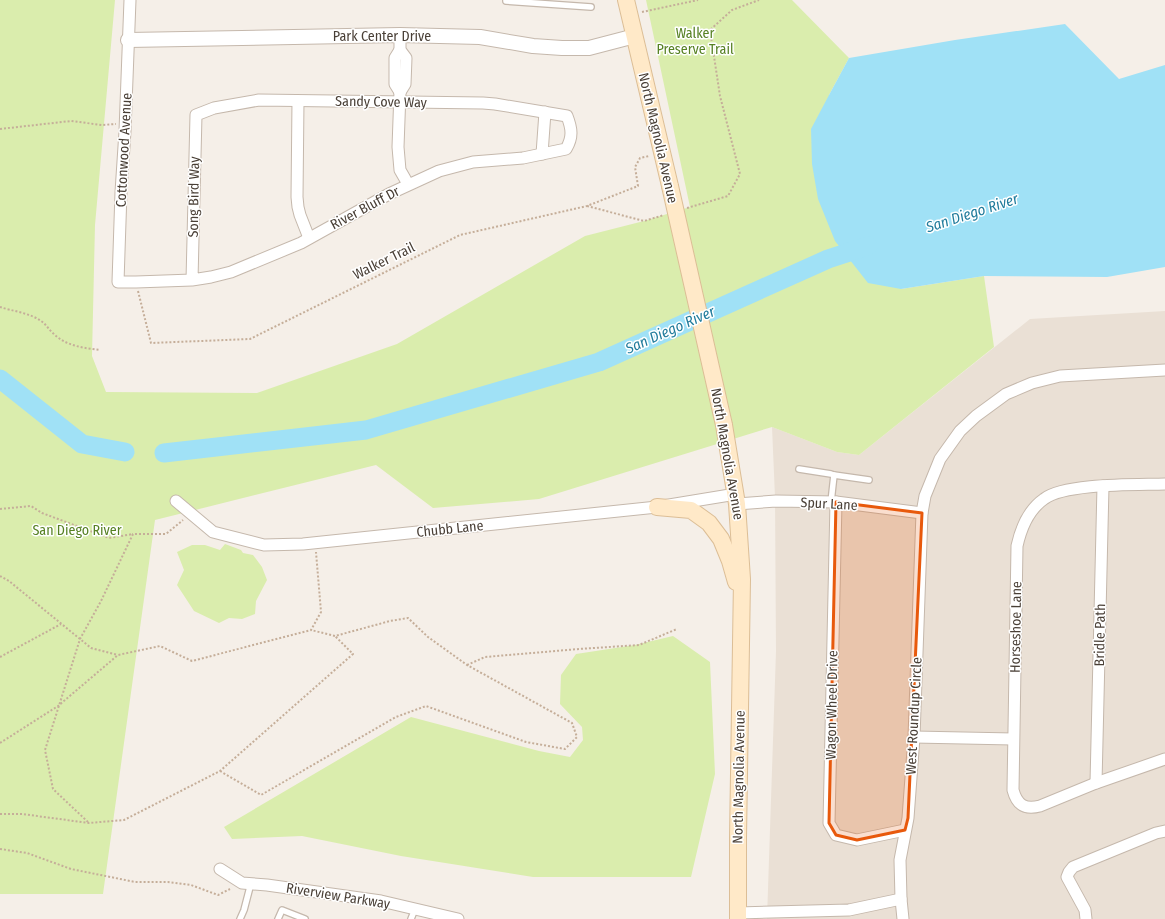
<svg xmlns="http://www.w3.org/2000/svg" width="1165" height="919" font-family="'Fira Sans Condensed',sans-serif">
<style>
.residential{fill:#eae0d5}
.green{fill:#daedad}
.water{fill:#a0e1f6}
.lines{fill:none;stroke-linecap:round;stroke-linejoin:round}
.river{stroke:#a0e1f6;stroke-width:19}
.service-casing{stroke:#c5b8ac;stroke-width:8}
.minor-casing{stroke:#c5b8ac;stroke-width:13}
.tertiary-casing{stroke:#c5b8ac;stroke-width:16}
.secondary-casing{stroke:#dcbe96;stroke-width:18}
.path{stroke:#c5ae99;stroke-width:2;stroke-dasharray:2 2;stroke-linecap:butt}
.service{stroke:#fff;stroke-width:5.5}
.minor{stroke:#fff;stroke-width:11}
.tertiary{stroke:#fff;stroke-width:14}
.secondary{stroke:#ffe9c8;stroke-width:16}
.secondary-bridge-casing{stroke:#dcbe96;stroke-width:18;stroke-linecap:butt}
.secondary-bridge{stroke:#ffe9c8;stroke-width:16}
.marked{fill:#e8590c;fill-opacity:0.2;stroke:#e8590c;stroke-width:3;stroke-linejoin:round}
.labels{text-anchor:middle;dominant-baseline:central;stroke-width:3;stroke-linejoin:round;paint-order:stroke}
.park-label{font-size:14px;fill:#568123;stroke:#fff}
.street-label{font-size:14px;fill:#493f36;stroke:#fff}
.water-label{font-size:15px;font-style:italic;fill:#217c9c;stroke:#fff}
</style>
<rect width="100%" height="100%" fill="#f5efe8"/>
<polygon class="residential" points="1165,311 1165,919 767,919 776,651 775,497 772,427 837,452 859,455 1030,319"/>
<g class="green">
<polygon points="0,0 115,0 95,225 92,356 106,392 257,393 397,344 585,236 644,221 690,207 646,0 792,0 849,58 829,95 901,289 984,276 994,347 859,455 837,452 772,427 539,499 433,508 376,465 155,520 103,894 0,894"/>
<polygon points="225,544 241,550 243,553 253,555 262,567 267,580 256,601 255,614 242,619 229,618 219,623 194,611 177,585 184,570 177,552 192,545 205,545 220,550"/>
<polygon points="673,636 710,662 715,774 691,877 533,877 401,856 302,836 232,839 224,827 411,717 539,751 570,757 583,740 582,727 560,704 561,675 576,654 635,645"/>
</g>
<polygon class="water" points="1065,24 1119,79 1165,65 1165,267 1107,277 984,276 901,289 868,283 835,241 818,199 812,164 811,129 829,95 849,58 955,40"/>
<g class="lines">
<g class="river">
<polyline points="0,379 82,444 125,452"/>
<polyline points="164,453 366,430 599,362 828,259 868,246"/>
</g>
<g class="service-casing">
<g id="service">
<polyline points="506,0 506,1 591,7"/>
<polyline points="799,469 831,474 834,475"/>
<polyline points="831,502 834,475 869,480"/>
<polyline points="240,919 244,910 251,883"/>
<polyline points="278,919 282,910 305,919"/>
<polyline points="411,919 415,909"/>
</g>
</g>
<g class="minor-casing">
<g id="minor">
<path d="M130,0L125,131L121,192L118,282H136L192,280L211,277L231,272L301,243L389,194L439,171L473,162L523,158L566,149C573,137 572,129 567,116L495,104L483,103L259,100L214,108L196,115L192,280"/>
<polyline points="400,92 398,147 400,170 408,184"/>
<polyline points="400,92 405,84 406,58 400,50 400,35"/>
<polyline points="400,92 395,84 395,58 400,50"/>
<polyline points="298,101 297,197 298,207 300,215 309,238"/>
<polyline points="542,154 545,112"/>
<path d="M1165,484C1137,485 1065,483 1044,499C1028,510 1021,528 1017,546L1013,790C1017,805 1025,810 1040,806L1096,783L1165,759"/>
<polyline points="176,501 213,532 264,545 303,544 657,507 736,494"/>
<polyline points="836,502 829,823 836,835 857,840 905,830"/>
<polyline points="737,504 776,501 836,502 922,513"/>
<polyline points="914,737 1013,739"/>
<polyline points="1096,783 1103,486"/>
<polyline points="220,869 242,883 267,885 381,901 458,919"/>
<polyline points="738,913 849,910 901,899"/>
<polyline points="903,919 901,899 900,860 908,818 914,737 922,513 925,496 940,459 960,431 976,416 1006,394 1032,383 1060,376 1165,370"/>
<polyline points="1086,919 1085,910 1067,877 1069,872 1073,867 1156,833 1165,831"/>
</g>
</g>
<g class="tertiary-casing">
<polyline id="tertiary" points="128,40 400,35 480,37 533,46 562,48 589,48 635,36"/>
</g>
<g class="secondary-casing">
<g id="secondary">
<polyline points="626,0 670,186"/>
<polyline points="724,425 737,504 742,579 738,838 738,919"/>
<polyline points="657,507 691,510 709,523 721,539 730,561 736,582"/>
</g>
</g>
<g class="path">
<polyline points="642,12 698,0"/>
<polyline points="0,129 71,121 102,125 116,124"/>
<polyline points="587,206 644,221 664,215"/>
<polyline points="687,208 728,196 740,174 720,96 710,30 732,10 759,0"/>
<polyline points="138,291 151,343 250,339 460,235 587,206 638,186 635,167 640,158 649,156"/>
<path d="M0,307C12,311 30,313 41,321C46,324 49,330 54,334C66,346 84,348 100,350"/>
<polyline points="0,509 31,506 42,513 109,538 133,534"/>
<polyline points="0,576 9,581 91,648 118,655"/>
<polyline points="0,657 61,624"/>
<polyline points="467,665 485,657 579,649 639,645 677,629"/>
<polyline points="0,743 58,706 118,655 160,646 192,661 311,630 321,612 316,552"/>
<polyline points="220,771 261,795 396,717 426,706 526,742 565,749 577,737 572,723 467,665 428,637 408,618 390,621 335,636 311,630"/>
<polyline points="0,814 22,814 89,823 124,820 220,771 353,654 335,636"/>
<polyline points="88,822 53,789 45,750 80,639 101,601 133,534 166,534 183,520"/>
<polyline points="0,849 27,853 71,869 135,882 168,882 191,885 218,895 230,889"/>
</g>
<use href="#service" class="service"/>
<use href="#minor" class="minor"/>
<use href="#tertiary" class="tertiary"/>
<use href="#secondary" class="secondary"/>
<g class="secondary-bridge-casing">
<polyline id="secondary-bridge" points="670,186 724,425"/>
</g>
<use href="#secondary-bridge" class="secondary-bridge"/>
</g>
<path class="marked" d="M836,502L922,513L908,818L905,830L857,840L836,835L829,823Z"/>
<g class="labels">
<g class="park-label">
<text x="695" y="33">Walker<tspan x="695" dy="16">Preserve Trail</tspan></text>
<text x="77" y="530">San Diego River</text>
</g>
<g class="street-label">
<text x="382" y="36">Park Center Drive</text>
<text transform="translate(381 102) rotate(1)">Sandy Cove Way</text>
<text transform="translate(658 138) rotate(77)">North Magnolia Avenue</text>
<text transform="translate(124 150) rotate(-87)">Cottonwood Avenue</text>
<text transform="translate(194 197) rotate(-89)">Song Bird Way</text>
<text transform="translate(365 208) rotate(-28)">River Bluff Dr</text>
<text transform="translate(384 261) rotate(-26)">Walker Trail</text>
<text transform="translate(727 454) rotate(80)">North Magnolia Avenue</text>
<text transform="translate(829 504) rotate(3)">Spur Lane</text>
<text transform="translate(450 529) rotate(-6)">Chubb Lane</text>
<text transform="translate(1016 627) rotate(-89)">Horseshoe Lane</text>
<text transform="translate(1100 635) rotate(-89)">Bridle Path</text>
<text transform="translate(832 705) rotate(-89)">Wagon Wheel Drive</text>
<text transform="translate(914 716) rotate(-87)">West Roundup Circle</text>
<text transform="translate(739 777) rotate(-89)">North Magnolia Avenue</text>
<text transform="translate(338 896) rotate(9)">Riverview Parkway</text>
</g>
<g class="water-label">
<text transform="translate(972 213) rotate(-18)">San Diego River</text>
<text transform="translate(670 330) rotate(-24)">San Diego River</text>
</g>
</g>
</svg>
